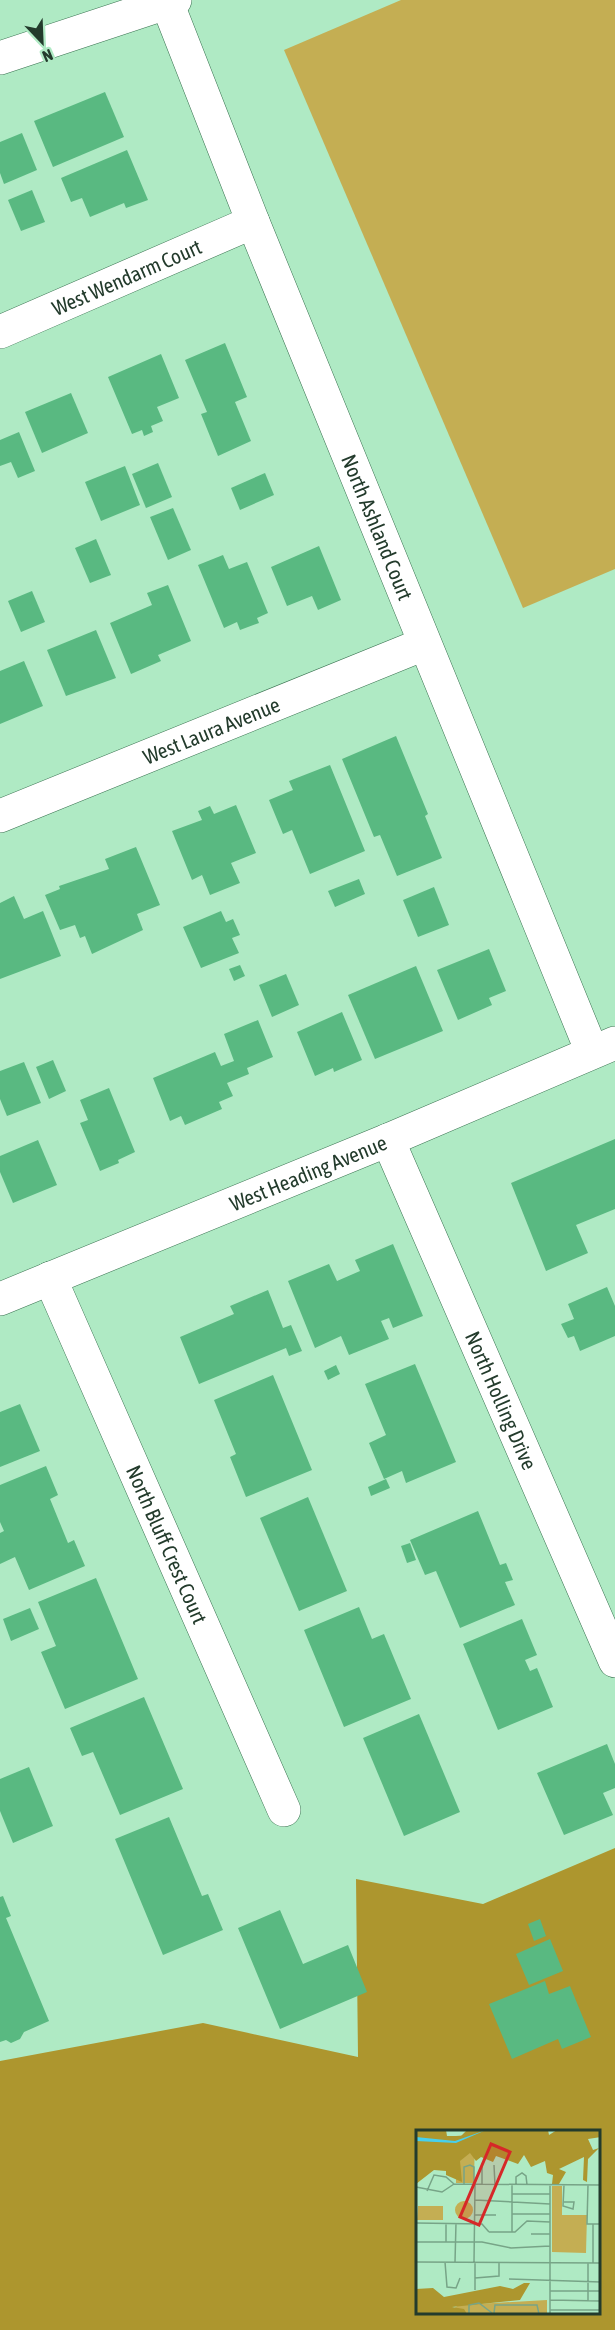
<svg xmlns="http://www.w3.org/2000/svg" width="615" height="2330" font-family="'Asap Condensed',sans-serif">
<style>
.green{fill:#c4ae53}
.forest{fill:#ad962e;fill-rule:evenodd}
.building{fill:#59b981}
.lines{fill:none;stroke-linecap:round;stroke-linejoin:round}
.minor-casing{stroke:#3a7351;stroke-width:34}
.minor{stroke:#fff;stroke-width:33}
.labels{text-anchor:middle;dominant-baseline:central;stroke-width:5;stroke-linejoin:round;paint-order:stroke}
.street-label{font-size:21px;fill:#233b2c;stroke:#afeac4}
.inset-road{fill:none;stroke:#77a487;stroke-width:1.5}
.view{fill:#d62828;fill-opacity:0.15;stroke:#d62828;stroke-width:3}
.inset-edge{fill:none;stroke:#233b2c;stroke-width:3}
</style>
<rect width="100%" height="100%" fill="#afeac4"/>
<polygon class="green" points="401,0 615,0 615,569 523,608 284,50"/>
<path class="forest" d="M615,1848V2330H0V2061L203,2023L358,2057L356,1879L483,1904ZM417,2132H598V2314H417Z"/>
<g class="building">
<polygon points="105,92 124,137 53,167 34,121"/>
<polygon points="22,133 37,170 4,184 0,173 0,142"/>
<polygon points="127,150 148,200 126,208 124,203 90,217 82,198 71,202 61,178"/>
<polygon points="32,190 45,222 21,231 8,200"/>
<polygon points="225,343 247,397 235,402 251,441 218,456 201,414 207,412 185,360"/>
<polygon points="161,354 179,398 157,407 163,421 151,426 153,432 144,436 142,430 132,434 108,377"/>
<polygon points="71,393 88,433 42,453 25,412"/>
<polygon points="19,432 35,471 18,478 11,462 0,466 0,440"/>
<polygon points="158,463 172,497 146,508 132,474"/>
<polygon points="125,466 140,505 101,521 85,482"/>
<polygon points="265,473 274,495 240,510 231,488"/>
<polygon points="173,508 191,550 168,560 150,517"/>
<polygon points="96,539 111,575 90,583 75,548"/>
<polygon points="319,546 341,600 318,610 312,596 287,606 271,567"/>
<polygon points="223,555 229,569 247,562 268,613 257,618 259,623 240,630 237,622 224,628 198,565"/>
<polygon points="168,585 191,641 158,655 161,661 131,674 110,623 152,605 147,593"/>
<polygon points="32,591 45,622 21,632 8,601"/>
<polygon points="96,630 116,678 66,696 47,650"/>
<polygon points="24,661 43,706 0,724 0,671"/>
<polygon points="396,736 428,814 425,816 442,858 397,876 380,835 374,837 342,759"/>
<polygon points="330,765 365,851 310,874 292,830 283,834 269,800 293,790 289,781"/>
<polygon points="236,805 256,853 231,863 240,883 210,895 202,875 192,880 172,831 202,820 198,811 210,806 214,814"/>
<polygon points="136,847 160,905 137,914 143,930 92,954 85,936 80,938 75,925 60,930 45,895 60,889 59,886 109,869 105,859"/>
<polygon points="359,879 365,894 335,907 328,891"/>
<polygon points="434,887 449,925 418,937 403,900"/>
<polygon points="14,896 24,919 43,911 61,956 0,979 0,903"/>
<polygon points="221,911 226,922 233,919 240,935 232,938 239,953 201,968 183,927"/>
<polygon points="489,949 506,991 489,998 492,1005 458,1020 437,970"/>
<polygon points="240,965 245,976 234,981 229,969"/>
<polygon points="416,966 443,1031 375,1059 348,995"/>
<polygon points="286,974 299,1005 272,1017 259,985"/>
<polygon points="342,1012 362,1060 334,1072 333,1068 315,1076 297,1032"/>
<polygon points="258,1020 273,1057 247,1068 249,1074 227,1083 233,1096 219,1102 222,1109 185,1125 181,1116 170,1121 153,1078 215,1052 221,1066 234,1061 224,1034"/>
<polygon points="53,1060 66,1091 49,1099 36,1067"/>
<polygon points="24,1062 41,1103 7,1116 0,1099 0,1071"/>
<polygon points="109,1088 135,1152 118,1160 119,1163 100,1171 80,1123 88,1120 80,1100"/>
<polygon points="615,1139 615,1209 576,1225 588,1253 546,1271 511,1183"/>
<polygon points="38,1140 57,1185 13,1203 0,1172 0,1156"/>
<polygon points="393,1244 423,1316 393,1328 389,1318 381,1321 389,1339 349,1355 341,1336 315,1348 288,1281 329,1264 337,1281 360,1271 355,1260"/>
<polygon points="607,1287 615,1306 615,1336 580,1351 574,1336 568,1338 561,1324 574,1319 568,1304"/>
<polygon points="268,1290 283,1328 291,1325 302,1351 289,1356 286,1348 199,1384 180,1337 234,1314 230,1306"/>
<polygon points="415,1364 456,1462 406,1483 402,1471 384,1479 369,1443 386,1435 365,1384"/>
<polygon points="336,1365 340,1374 328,1380 324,1371"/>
<polygon points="273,1375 312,1470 246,1497 230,1457 236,1454 214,1400"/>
<polygon points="20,1404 40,1451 0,1467 0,1412"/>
<polygon points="46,1466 58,1495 50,1499 68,1543 74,1540 85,1566 29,1590 15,1557 0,1564 0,1533 4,1531 0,1522 0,1485"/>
<polygon points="386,1479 390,1488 371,1496 368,1487"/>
<polygon points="308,1497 347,1591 299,1611 260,1518"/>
<polygon points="478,1511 500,1565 506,1563 513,1580 505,1582 515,1605 460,1628 436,1571 425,1575 410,1540"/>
<polygon points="410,1543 416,1560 407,1563 401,1546"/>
<polygon points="96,1578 138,1679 65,1709 41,1652 56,1646 38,1602"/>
<polygon points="359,1607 372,1639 384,1634 411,1699 344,1727 304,1630"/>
<polygon points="30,1608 39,1629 11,1641 3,1619"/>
<polygon points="522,1619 537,1655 525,1660 530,1671 537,1668 553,1707 498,1730 463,1644"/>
<polygon points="144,1697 183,1789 120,1815 93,1752 82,1756 70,1728"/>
<polygon points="419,1714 460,1812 404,1836 363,1738"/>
<polygon points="607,1744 615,1764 615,1788 603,1793 613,1815 564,1835 537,1773"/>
<polygon points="29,1767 53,1826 13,1843 0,1811 0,1779"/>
<polygon points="169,1817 202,1896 208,1894 223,1930 163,1955 115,1839"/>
<polygon points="3,1896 11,1916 6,1918 49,2021 24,2032 20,2039 11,2043 6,2040 0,2042 0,1897"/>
<polygon points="280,1910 303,1964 348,1945 367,1992 280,2029 238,1928"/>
<polygon points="540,1919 546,1936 534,1941 528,1924"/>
<polygon points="550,1939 563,1971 529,1985 516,1954"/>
<polygon points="545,1981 549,1994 570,1986 591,2037 562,2049 558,2039 512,2059 489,2004"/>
</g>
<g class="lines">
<g class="minor-casing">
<g id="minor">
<path id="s1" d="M166,0L253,222L592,1052"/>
<polyline points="0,58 175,0"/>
<path id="s2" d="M0,332L253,222"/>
<path id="s3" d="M0,816L424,644"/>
<path id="s4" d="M388,1140L615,1661"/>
<path id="s5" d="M50,1278L284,1810"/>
<path id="s6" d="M0,1299L388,1140L615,1043"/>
</g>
</g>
<use href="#minor" class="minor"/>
</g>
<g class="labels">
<g class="street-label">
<text stroke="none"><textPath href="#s2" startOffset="138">West Wendarm Court</textPath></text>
<text stroke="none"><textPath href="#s1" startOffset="568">North Ashland Court</textPath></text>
<text stroke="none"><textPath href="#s3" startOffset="228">West Laura Avenue</textPath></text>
<text stroke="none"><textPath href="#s6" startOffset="333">West Heading Avenue</textPath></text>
<text stroke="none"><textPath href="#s4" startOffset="284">North Holling Drive</textPath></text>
<text stroke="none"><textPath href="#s5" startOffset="291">North Bluff Crest Court</textPath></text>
</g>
</g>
<g transform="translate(416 2130)">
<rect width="184" height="184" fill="#afeac4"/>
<path d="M59,4L58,53H40V6ZM136,56H146V85H171L170,123L136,122ZM39 80a9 9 0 1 1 18 0a9 9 0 1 1-18 0ZM2,76H27V90H1ZM131,170V184H29L43,175Z" fill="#c4ae53"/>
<path d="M30,0L31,6H45L51,0H132L133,5L141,0H184L185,7L172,9L177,20L183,18L172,29L171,52L167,50L168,27L143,39L150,42L143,54H136L137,45L131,43L129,31L115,37L108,25L102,34L80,26L77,32L65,27L60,31L54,23L44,31L46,52L30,45V41L18,40L0,54V1ZM108,153H114L104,170L36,177L48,179L51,184H0V159L17,158L28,167L84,156L97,159Z" fill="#ad962e"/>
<path d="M70,0L40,13L0,11V7L39,11Z" fill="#47d0ee"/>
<path class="inset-road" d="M66,34V55M78,35L79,55M38,54L185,55M48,55V37L54,35L58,37V55M96,55V102M100,55V47L106,43L110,46L111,55M148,55L147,76L157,79L158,72H148M172,55L171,94H185M0,57L26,62L38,54M11,61L18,45L30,47L38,54M96,64H134M59,70L134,74M96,84H134M58,85H80M0,93L66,94L73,102M73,102H99L111,91L134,92M115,104H134M0,112H66L95,118L134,116M30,112V93M0,132L185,133M29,132L31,157L40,158L44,148M39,132L40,93M58,132L59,55M177,133V94M59,148L83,146V132M93,149L185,152M59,160V132M134,161H185M134,170L185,171M172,171V133M134,180H185M78,183L79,175H121L123,184M53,184V175L63,173L76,183M134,184V55"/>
<path class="view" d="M75,14L94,22L63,95L44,87Z"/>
<rect width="184" height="184" class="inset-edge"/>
</g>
<g transform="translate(42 42) rotate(157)" stroke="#afeac4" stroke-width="4.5" paint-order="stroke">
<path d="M0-4.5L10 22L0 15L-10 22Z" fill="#233b2c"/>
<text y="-9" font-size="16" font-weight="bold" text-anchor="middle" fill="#233b2c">N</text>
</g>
</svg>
